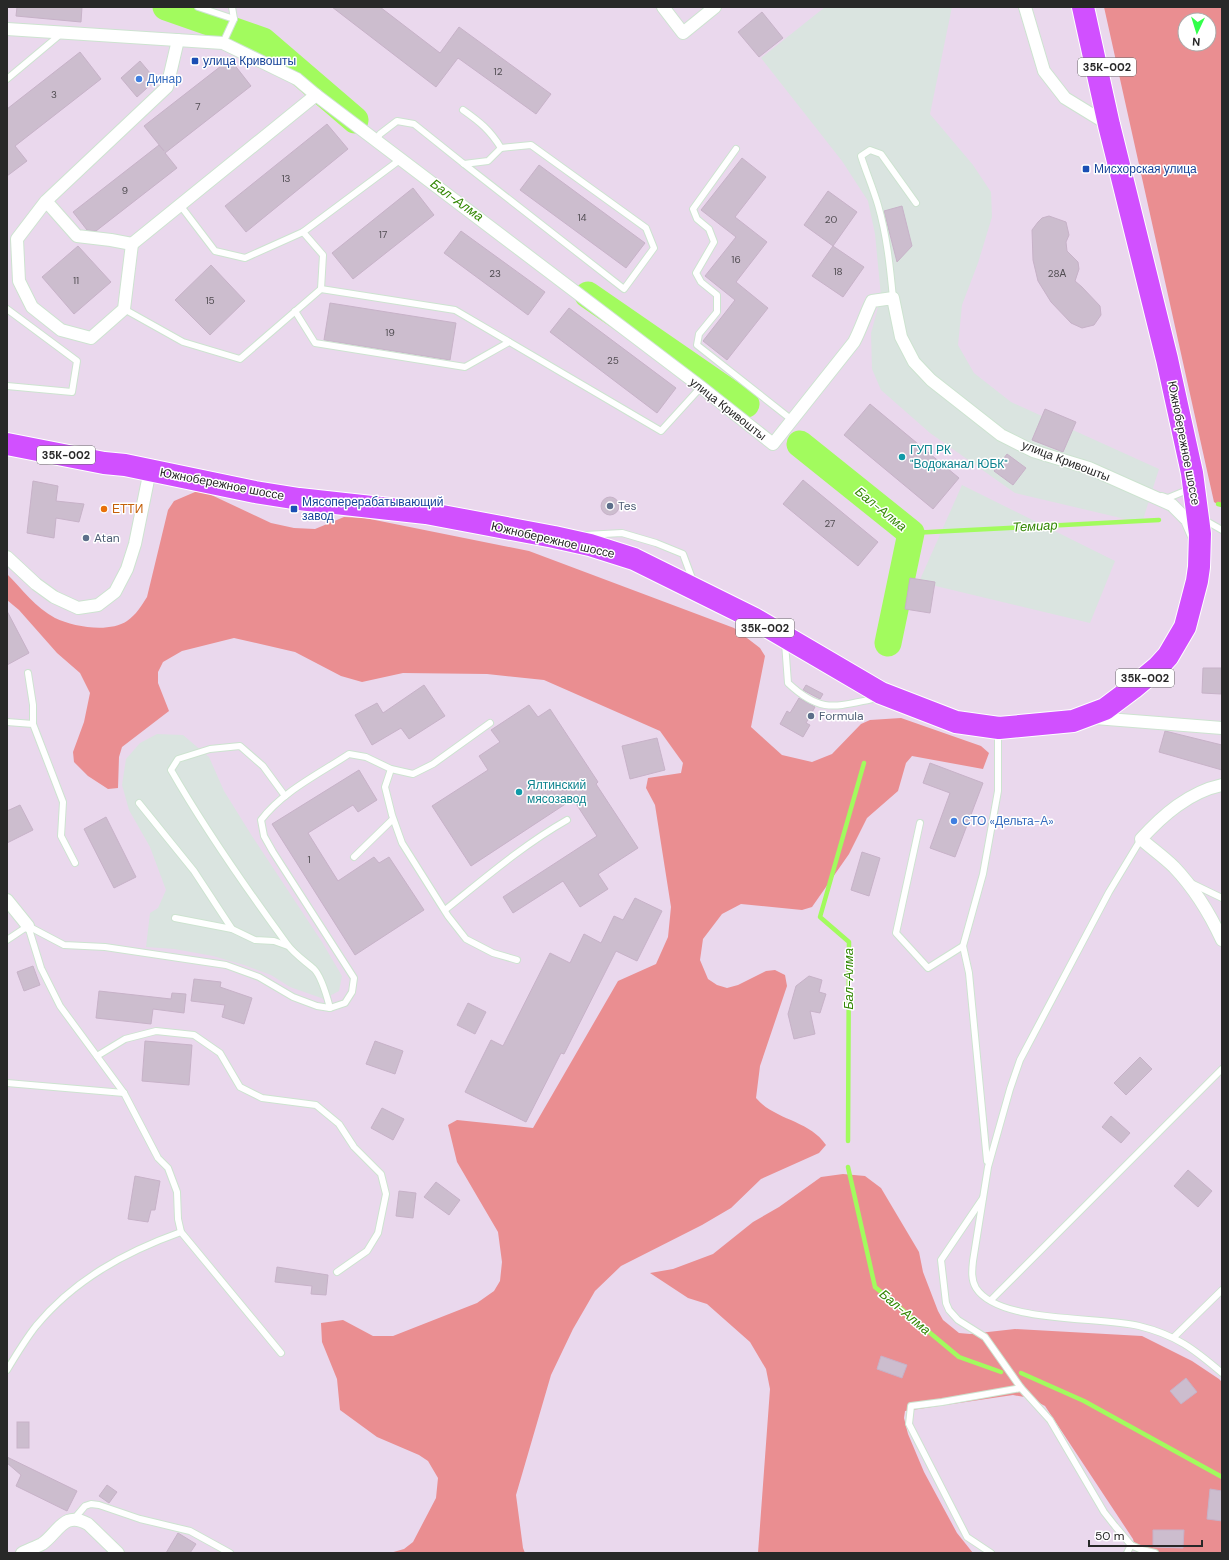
<svg xmlns="http://www.w3.org/2000/svg" width="1229" height="1560" font-family="'DM Sans',sans-serif">
<style>
.industrial{fill:#dae4e0}
.green{fill:#ea8e91;fill-rule:evenodd}
.lines{fill:none;stroke-linecap:round;stroke-linejoin:round}
.stream{stroke:#a2fb5e;stroke-width:4.5}
.river{stroke:#a2fb5e;stroke-width:27}
.building{fill:#ccbdce;stroke:#c7b2c8}
.lane-casing{stroke:#cde3d0;stroke-width:8}
.street-casing{stroke:#cde3d0;stroke-width:14}
.highway-casing{stroke:#fff;stroke-width:24}
.lane{stroke:#fff;stroke-width:6}
.street{stroke:#fff;stroke-width:12}
.highway{stroke:#d150ff;stroke-width:22}
.transit-dot{fill:#1a4fb4;stroke:#fff;stroke-width:1.5}
.shop-dot{fill:#3f7fe0;stroke:#fff;stroke-width:1.5}
.culture-dot{fill:#0f9aa8;stroke:#fff;stroke-width:1.5}
.service-dot{fill:#5c6f8a;stroke:#fff;stroke-width:1.5}
.food-dot{fill:#e8710a;stroke:#fff;stroke-width:1.5}
.labels{text-anchor:middle;dominant-baseline:central;stroke-width:3;stroke-linejoin:round;paint-order:stroke}
.number-label{font-size:10px;fill:#514d52}
.shield{fill:#fff;stroke:#686868;stroke-width:1}
.shield-label{font-size:11px;font-weight:bold;fill:#282828}
.transit-label{font-size:12px;fill:#164399;stroke:#fff;text-anchor:start}
.shop-label{font-size:12px;fill:#366cbe;stroke:#fff;text-anchor:start}
.street-label{font-size:12px;fill:#282828;stroke:#fff}
.culture-label{font-size:12px;fill:#0d838f;stroke:#fff;text-anchor:start}
.service-label{font-size:12px;fill:#4e5e75;stroke:#fff;text-anchor:start}
.food-label{font-size:12px;fill:#c56008;stroke:#fff;text-anchor:start}
.water-label{font-size:13px;font-style:italic;fill:#328703;stroke:#fff}
</style>
<rect width="100%" height="100%" fill="#ead8ed"/>
<g class="industrial">
<polygon points="825,7 952,7 930,114 973,165 991,192 992,217 978,263 962,305 958,345 974,373 1011,402 1159,469 1142,523 1015,493 930,433 881,390 872,369 871,333 881,296 875,234 868,201 842,161 761,58"/>
<polygon points="962,485 1115,561 1090,623 919,582"/>
<polygon points="157,734 183,735 209,757 224,791 252,836 322,942 342,976 339,991 324,999 290,987 271,975 244,965 213,956 174,949 146,947 150,913 158,908 166,890 150,847 129,810 122,785 126,759 140,743"/>
</g>
<g class="green">
<path d="M1104,7H1222V507L1214,502ZM1185,20H1209V44H1185Z"/>
<path d="M195,492H205L271,523L294,528L315,529L344,517L365,518L529,551L734,628L760,648L765,656L751,727L782,755L812,762L832,754L861,724L870,720L901,718L981,746L989,753L983,769L912,756L906,763L898,791L867,818L849,854L812,907L802,910L741,904L722,914L703,939L700,960L708,979L717,985L727,988L738,985L766,971L775,970L785,975L787,986L760,1066L756,1098C774,1120 809,1120 826,1145L819,1153L761,1179L731,1208L702,1225L621,1266L595,1291L573,1329L551,1375L516,1495L523,1548L525,1553H390L404,1549L413,1542L436,1498L438,1478L428,1461L419,1455L377,1437L340,1410L337,1379L322,1342L321,1323L343,1320L373,1336H393L477,1303L494,1291L500,1281L502,1262L498,1232L457,1162L448,1125L457,1120L533,1128L618,981L656,964L668,937L671,907L655,805L646,788L648,778L681,773L683,763L660,731L544,680L487,674L403,673L362,682L341,676L295,652L234,638L182,651L163,662L158,672V683L169,711L122,747L119,757L118,788L108,789L88,776L74,762L73,752L84,722L90,693L80,673L57,653L19,610L7,600V574C22,589 36,608 55,618C74,627 109,633 127,621C136,615 142,605 147,597L168,510L174,501Z"/>
<polygon points="843,1174 865,1176 881,1188 919,1252 923,1272 938,1311 943,1320 959,1333 970,1334 1015,1329 1142,1336 1192,1361 1219,1379 1222,1382 1222,1553 1137,1553 1133,1539 1045,1406 1030,1398 1013,1395 905,1411 904,1418 908,1434 924,1472 957,1533 973,1553 758,1553 770,1389 766,1369 750,1342 707,1304 688,1298 650,1273 673,1269 713,1254 753,1222 779,1207 821,1177"/>
</g>
<g class="lines">
<g class="stream">
<polyline points="1218,504 1222,505"/>
<polyline points="911,533 1159,520"/>
<polyline points="848,1141 849,942 820,917 864,763"/>
<polyline points="848,1167 875,1287 959,1357 1001,1372"/>
<polyline points="1021,1373 1084,1401 1222,1477"/>
</g>
<g class="river">
<polyline points="166,7 263,41 355,120"/>
<polyline points="588,295 746,404"/>
<polyline points="800,444 911,533 888,643"/>
</g>
</g>
<g class="building">
<polygon points="17,7 82,7 81,22 16,16"/>
<polygon points="332,7 380,7 440,53 459,27 551,94 536,114 458,58 436,87"/>
<polygon points="762,12 783,38 759,57 738,32"/>
<polygon points="80,52 101,79 15,146 27,161 7,176 7,109"/>
<polygon points="230,59 251,86 165,153 177,168 96,231 87,230 73,212 159,145 164,151 144,126"/>
<polygon points="140,61 156,80 137,97 121,78"/>
<polygon points="327,124 348,149 246,232 225,206"/>
<polygon points="742,158 766,177 735,217 767,242 736,282 768,308 727,360 703,341 735,300 705,276 736,237 701,210"/>
<polygon points="539,165 645,243 626,268 520,190"/>
<polygon points="413,188 434,215 353,279 332,253"/>
<polygon points="828,191 857,212 833,246 804,225"/>
<polygon points="902,206 912,246 897,262 884,211"/>
<polygon points="1049,216 1066,222 1069,235 1066,242 1067,251 1078,262 1079,269 1075,281 1082,287 1100,306 1101,315 1094,325 1082,328 1071,323 1051,302 1038,281 1033,260 1032,230 1038,222 1042,218"/>
<polygon points="461,231 545,292 528,315 444,253"/>
<polygon points="78,246 111,282 74,314 42,277"/>
<polygon points="833,246 864,267 843,297 812,276"/>
<polygon points="211,265 245,301 210,335 175,300"/>
<polygon points="330,303 456,323 450,360 324,340"/>
<polygon points="569,308 676,388 657,413 550,332"/>
<polygon points="870,404 959,478 933,509 844,435"/>
<polygon points="1045,409 1076,422 1063,452 1032,440"/>
<polygon points="1007,454 1026,468 1013,485 994,471"/>
<polygon points="803,480 878,542 858,566 783,504"/>
<polygon points="33,481 58,486 56,501 84,504 79,522 56,518 54,538 27,533"/>
<circle cx="610" cy="506" r="9"/>
<polygon points="910,578 935,582 930,613 905,609"/>
<polygon points="7,611 29,653 7,665"/>
<polygon points="1203,668 1221,668 1221,694 1202,693"/>
<polygon points="424,685 445,716 409,739 401,728 372,745 355,715 377,703 383,713"/>
<polygon points="806,685 823,694 820,699 803,690"/>
<polygon points="799,698 815,707 806,723 810,725 803,737 780,724 787,711 790,713"/>
<polygon points="529,705 538,717 550,709 598,782 596,784 638,848 598,874 608,889 580,907 563,881 513,913 503,897 597,836 573,799 471,866 432,806 488,770 479,756 500,742 491,730"/>
<polygon points="1165,731 1222,745 1222,770 1159,752"/>
<polygon points="657,738 665,770 630,779 622,746"/>
<polygon points="930,763 983,783 955,857 930,848 950,793 923,783"/>
<polygon points="359,770 377,800 358,812 353,805 308,833 338,881 374,857 379,863 389,857 424,910 355,955 272,824"/>
<polygon points="20,805 33,830 7,843 7,811"/>
<polygon points="106,817 136,877 114,888 84,829"/>
<polygon points="862,852 880,858 869,896 851,890"/>
<polygon points="635,898 662,911 637,961 616,951 564,1054 561,1053 526,1122 465,1092 491,1040 503,1046 550,953 570,963 584,934 601,943 614,916 623,920"/>
<polygon points="33,966 40,985 24,991 17,972"/>
<polygon points="809,976 822,980 819,992 826,994 820,1013 810,1011 815,1034 794,1039 788,1014 796,986"/>
<polygon points="194,979 221,982 220,987 252,998 244,1024 222,1017 225,1005 191,1001"/>
<polygon points="99,991 171,999 172,993 186,994 184,1013 153,1009 151,1024 96,1018"/>
<polygon points="468,1003 486,1012 475,1034 457,1025"/>
<polygon points="145,1041 192,1045 189,1085 142,1081"/>
<polygon points="375,1041 403,1051 395,1074 366,1064"/>
<polygon points="1140,1057 1152,1069 1126,1095 1114,1083"/>
<polygon points="382,1108 404,1119 393,1140 371,1128"/>
<polygon points="1111,1116 1130,1133 1121,1143 1102,1127"/>
<polygon points="1188,1170 1212,1191 1198,1207 1174,1186"/>
<polygon points="135,1176 160,1181 155,1210 151,1210 148,1222 128,1219"/>
<polygon points="436,1182 460,1200 449,1215 424,1197"/>
<polygon points="399,1191 416,1193 413,1218 396,1216"/>
<polygon points="277,1267 328,1275 326,1295 311,1294 312,1286 275,1282"/>
<polygon points="881,1356 907,1365 902,1378 877,1369"/>
<polygon points="1186,1378 1197,1392 1181,1404 1170,1391"/>
<rect x="17" y="1422" width="12" height="26"/>
<polygon points="7,1457 77,1491 67,1511 16,1486 21,1475 7,1463"/>
<polygon points="107,1485 117,1492 109,1503 99,1496"/>
<polygon points="1210,1489 1222,1491 1222,1521 1207,1519"/>
<polygon points="1153,1530 1184,1530 1183,1548 1153,1547"/>
<polygon points="178,1533 196,1544 190,1553 166,1553"/>
</g>
<g class="lines">
<g class="lane-casing">
<g id="lane">
<polyline points="198,7 234,19"/>
<polyline points="223,43 234,19 232,7"/>
<polyline points="7,79 62,33"/>
<path d="M376,140L380,134L397,121L414,124L464,164L488,161L501,148C490,130 480,122 463,110"/>
<polyline points="736,149 693,209 697,219 709,229 714,242 696,273 701,282 717,295 717,312 699,334 697,345 792,420"/>
<polyline points="464,164 624,289 654,248 646,228 531,145 501,148"/>
<polyline points="180,205 215,251 245,258 303,232 401,159"/>
<polyline points="303,232 323,255 321,289"/>
<path d="M893,298C890,267 887,236 878,205C873,188 866,172 861,156L870,150L881,154L916,203"/>
<polyline points="7,309 77,361 72,392 7,386"/>
<polyline points="124,309 183,342 240,359 321,289 455,310 661,431 701,387"/>
<polyline points="295,311 315,343 465,367 509,342"/>
<polyline points="1162,496 1168,498 1185,491 1187,485"/>
<polyline points="1208,522 1222,530"/>
<polyline points="585,535 622,533 656,543 683,554 693,581"/>
<path d="M785,643L788,683C822,715 836,706 878,698"/>
<polyline points="28,673 33,705 33,724"/>
<polyline points="7,722 33,724 63,802 61,836 75,863"/>
<polyline points="391,769 385,787 392,815 402,843 448,916 466,939 493,953 517,960"/>
<path d="M285,796L263,766L240,746L210,749L178,759L171,770C206,831 246,888 287,944C294,954 305,961 314,969C322,977 327,997 330,1008"/>
<polyline points="139,803 194,871 232,929 255,940 274,941 288,946"/>
<polyline points="920,823 896,933 928,968 963,946 983,874 998,791 998,732"/>
<path d="M1141,839L1109,892L1020,1060L1010,1089L988,1167L973,1261C972,1270 971,1280 976,1288C999,1324 1100,1316 1139,1326C1176,1335 1194,1349 1222,1373"/>
<polyline points="354,857 393,819"/>
<polyline points="1191,883 1222,898"/>
<path d="M445,910C485,878 523,845 567,820"/>
<polyline points="175,918 232,929"/>
<path d="M28,926L64,945L105,947L226,965L259,977L293,997L317,1006L330,1008L345,1003L352,992L354,978L273,852L264,836L261,820C283,791 319,774 349,754L366,757L391,769L413,774L433,764L490,723"/>
<polyline points="28,926 41,968 60,1006 124,1093 158,1158 168,1168 177,1192 178,1219 181,1232 281,1353"/>
<polyline points="7,940 28,926"/>
<polyline points="963,946 969,973 987,1161"/>
<polyline points="97,1056 125,1039 156,1031 194,1035 220,1053 240,1087 262,1098 316,1105 339,1124 354,1147 381,1174 386,1194 378,1233 367,1251 337,1272"/>
<polyline points="7,1083 124,1093"/>
<polyline points="983,1198 941,1260 946,1303 949,1310 958,1320 985,1337 1021,1388 1050,1420 1104,1512 1115,1526 1131,1545 1142,1550 1155,1553"/>
<polyline points="991,1300 1222,1069"/>
<polyline points="1174,1337 1222,1290"/>
<path d="M7,1370C16,1355 25,1340 36,1326C74,1280 125,1252 181,1232"/>
<polyline points="74,1519 85,1506 91,1504 99,1505 140,1519 190,1531 230,1553"/>
<polyline points="991,1553 967,1537 909,1424 911,1406 942,1402 1021,1388"/>
<polyline points="1127,1553 1131,1545"/>
</g>
</g>
<g class="street-casing">
<g id="street">
<polyline points="663,7 683,33 715,7"/>
<polyline points="1025,7 1044,71 1065,98 1109,125"/>
<path d="M7,29L223,43L297,79L316,95L701,387L773,444L854,342C861,329 865,315 872,301L893,298L901,337L914,362L931,380L1001,435L1033,451L1089,468L1172,505L1187,520L1194,536"/>
<polyline points="46,201 17,239 19,281 32,307 61,330 91,338 124,309 132,244 111,240 77,236 46,201 167,87 178,40"/>
<polyline points="132,244 316,95"/>
<polyline points="7,557 36,584 54,597 78,608 98,605 115,592 127,569 135,544 149,475"/>
<polyline points="1095,718 1222,728"/>
<path d="M1222,785C1189,792 1163,815 1141,839C1151,848 1164,857 1174,867C1194,888 1210,914 1222,940"/>
<polyline points="7,900 28,926"/>
<path d="M22,1553C28,1550 36,1547 42,1544C58,1533 64,1510 88,1524L118,1553"/>
</g>
</g>
<g class="highway-casing">
<polyline id="highway" points="7,444 104,463 125,465 255,492 299,499 426,513 554,537 590,545 634,559 753,618 881,693 956,722 999,728 1073,721 1105,709 1133,688 1158,667 1168,656 1185,627 1197,581 1199,567 1200,534 1192,473 1167,359 1109,125 1083,7"/>
</g>
<use href="#lane" class="lane"/>
<use href="#street" class="street"/>
<use href="#highway" class="highway"/>
</g>
<g class="transit-dot">
<rect x="191" y="57" width="8" height="8" rx="2"/>
<rect x="1082" y="165" width="8" height="8" rx="2"/>
<rect x="290" y="505" width="8" height="8" rx="2"/>
</g>
<g class="shop-dot">
<circle cx="139" cy="79" r="4"/>
<circle cx="954" cy="821" r="4"/>
</g>
<g class="culture-dot">
<circle cx="902" cy="457" r="4"/>
<circle cx="519" cy="792" r="4"/>
</g>
<g class="service-dot">
<circle cx="610" cy="506" r="4"/>
<circle cx="86" cy="538" r="4"/>
<circle cx="811" cy="716" r="4"/>
</g>
<circle class="food-dot" cx="104" cy="509" r="4"/>
<g class="labels">
<g class="number-label">
<text x="498" y="71">12</text>
<text x="54" y="94">3</text>
<text x="198" y="106">7</text>
<text x="286" y="178">13</text>
<text x="125" y="190">9</text>
<text x="582" y="217">14</text>
<text x="831" y="219">20</text>
<text x="383" y="234">17</text>
<text x="736" y="259">16</text>
<text x="838" y="271">18</text>
<text x="495" y="273">23</text>
<text x="1057" y="273">28А</text>
<text x="76" y="280">11</text>
<text x="210" y="300">15</text>
<text x="390" y="332">19</text>
<text x="613" y="360">25</text>
<text x="830" y="523">27</text>
<text x="309" y="859">1</text>
</g>
<g class="shield">
<rect x="1078" y="58" width="58" height="18" rx="3"/>
<rect x="37" y="446" width="58" height="18" rx="3"/>
<rect x="736" y="619" width="58" height="18" rx="3"/>
<rect x="1116" y="669" width="58" height="18" rx="3"/>
</g>
<g class="shield-label">
<text x="1107" y="67">35К-002</text>
<text x="66" y="455">35К-002</text>
<text x="765" y="628">35К-002</text>
<text x="1145" y="678">35К-002</text>
</g>
<g class="transit-label">
<text x="203" y="61">улица Кривошты</text>
<text x="1094" y="169">Мисхорская улица</text>
<text x="302" y="502">Мясоперерабатывающий<tspan x="302" dy="14">завод</tspan></text>
</g>
<g class="shop-label">
<text x="147" y="79">Динар</text>
<text x="962" y="821">СТО «Дельта-А»</text>
</g>
<g class="street-label">
<text transform="translate(728 409) rotate(38)">улица Кривошты</text>
<text transform="translate(1184 443) rotate(79)">Южнобережное шоссе</text>
<text transform="translate(1066 461) rotate(21)">улица Кривошты</text>
<text transform="translate(222 484) rotate(11)">Южнобережное шоссе</text>
<text transform="translate(553 540) rotate(13)">Южнобережное шоссе</text>
</g>
<g class="culture-label">
<text x="910" y="450">ГУП РК<tspan x="910" dy="14">"Водоканал ЮБК"</tspan></text>
<text x="527" y="785">Ялтинский<tspan x="527" dy="14">мясозавод</tspan></text>
</g>
<g class="service-label">
<text x="618" y="506">Tes</text>
<text x="94" y="538">Atan</text>
<text x="819" y="716">Formula</text>
</g>
<g class="food-label">
<text x="112" y="509">ЕТТИ</text>
</g>
<g class="water-label">
<text transform="translate(457 200) rotate(36)">Бал-Алма</text>
<text transform="translate(881 509) rotate(39)">Бал-Алма</text>
<text transform="translate(1035 526) rotate(-3)">Темиар</text>
<text transform="translate(848 979) rotate(-90)">Бал-Алма</text>
<text transform="translate(905 1312) rotate(40)">Бал-Алма</text>
</g>
</g>
<rect width="1229" height="1560" fill="none" stroke="#282828" stroke-width="16"/>
<g transform="translate(1197 32) rotate(184)"><circle r="19" fill="#ffffff" stroke="#a9a9a9"/>
<path d="M0-3L7 15L0 10L-7 15Z" fill="#32ff4a"/>
<text y="-6" font-size="11" font-weight="bold" text-anchor="middle" fill="#282828">N</text>
</g>
<path d="M1089 1540v6h113v-6" fill="none" stroke="#282828" stroke-width="2"/>
<text x="1095" y="1540" font-size="12" fill="#282828" stroke="#ffffff" stroke-width="3" paint-order="stroke">50 m</text>
</svg>
